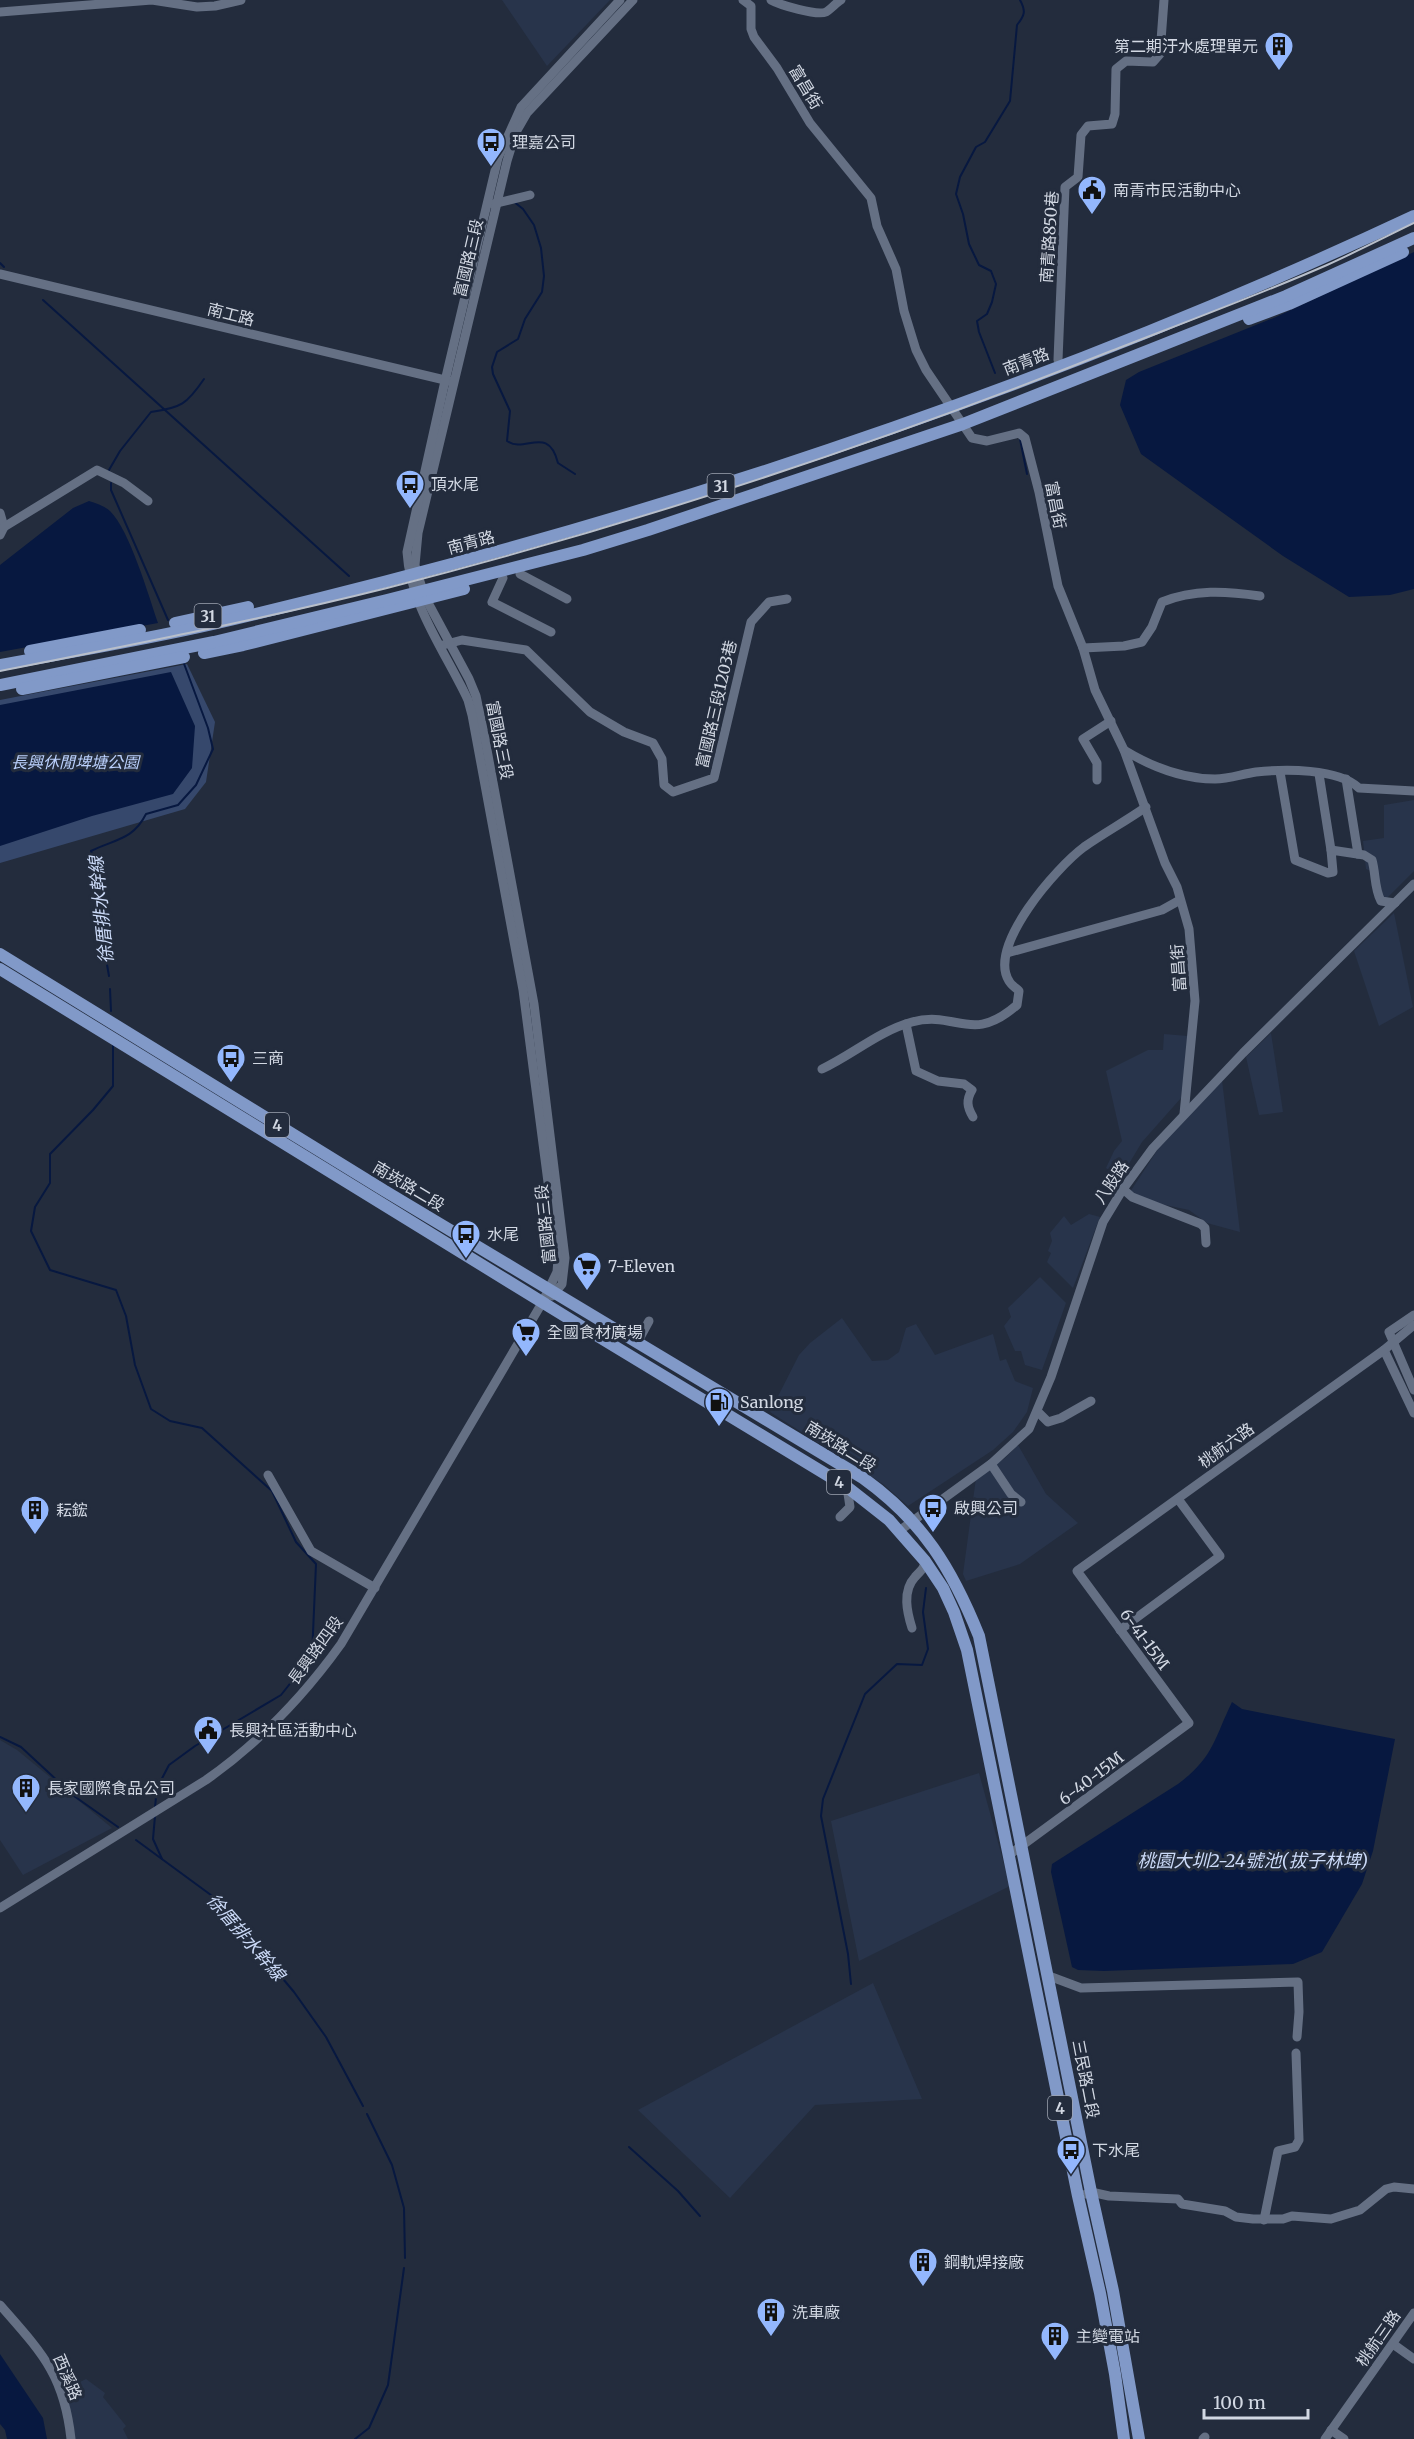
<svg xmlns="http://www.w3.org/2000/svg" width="1414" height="2439" font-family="Merriweather,'Noto Sans TC',serif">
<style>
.built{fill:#28344b}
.green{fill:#36486c}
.water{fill:#071840}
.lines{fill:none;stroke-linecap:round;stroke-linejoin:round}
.stream{stroke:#071840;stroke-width:2}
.minor{stroke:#657084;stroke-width:9}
.major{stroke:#8199c8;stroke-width:12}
.rail{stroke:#b8bfcb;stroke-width:2}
.labels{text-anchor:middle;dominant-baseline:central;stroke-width:6;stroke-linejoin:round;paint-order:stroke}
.shield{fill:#232c3d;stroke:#9ea4b1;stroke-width:1.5}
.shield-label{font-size:15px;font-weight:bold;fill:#d2d8e3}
.poi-label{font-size:16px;fill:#d2d8e3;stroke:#232c3d;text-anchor:start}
.street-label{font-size:16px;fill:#d2d8e3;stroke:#232c3d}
.park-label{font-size:16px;font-style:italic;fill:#bbd1fd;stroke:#232c3d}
.water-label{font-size:18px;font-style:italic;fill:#cbdaf8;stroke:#232c3d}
</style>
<rect width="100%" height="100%" fill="#232c3d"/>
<g class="built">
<polygon points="502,0 610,0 547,66"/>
<polygon points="1414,800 1414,871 1385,900 1371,871 1366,869 1363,841 1384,838 1384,805"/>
<polygon points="1394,913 1413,1007 1379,1026 1354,951"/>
<polygon points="1271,1033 1283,1112 1259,1115 1246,1057"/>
<polygon points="1164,1034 1188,1036 1181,1098 1142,1142 1121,1177 1106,1168 1114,1151 1122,1141 1106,1071 1148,1050 1163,1050"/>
<polygon points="1222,1080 1240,1232 1207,1223 1189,1210 1151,1202 1130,1192 1162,1143"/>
<polygon points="1089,1214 1100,1217 1073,1288 1047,1262 1051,1253 1048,1251 1052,1241 1050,1233 1064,1216 1071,1225"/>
<polygon points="1040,1277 1066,1303 1042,1370 1025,1365 1021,1351 1015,1351 1004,1326 1011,1317 1008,1308"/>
<polygon points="842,1318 872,1361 888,1360 899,1352 906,1328 916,1324 935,1355 993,1334 1000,1361 1006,1359 1015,1381 1033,1388 1027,1412 1013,1432 993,1450 908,1506 883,1484 770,1412 799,1355 810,1343"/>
<polygon points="1018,1445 1046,1494 1078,1523 1020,1564 966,1581 963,1574 976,1478 1005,1458"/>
<polygon points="0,1740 17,1750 112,1828 23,1875 0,1840"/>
<polygon points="979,1773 1010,1886 859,1961 831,1821"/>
<polygon points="873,1983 922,2099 815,2105 730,2198 638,2110"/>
<polygon points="86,2379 105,2393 103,2397 126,2426 123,2429 128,2439 75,2439 66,2389"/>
</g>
<polygon class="green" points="187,664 215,722 206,782 185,809 0,863 0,700"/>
<g class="water">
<polygon points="1414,252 1414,589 1390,595 1349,597 1283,556 1141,454 1120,405 1126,380 1139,372 1276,317"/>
<path d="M89,501C95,503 105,506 110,511C130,531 148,594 158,623L0,652V565L73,508Z"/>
<polygon points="171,672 195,726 192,768 173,794 92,816 0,846 0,705"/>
<path d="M1232,1702L1242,1709L1395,1739L1373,1851L1362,1884L1322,1952L1293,1964L1104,1971L1078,1970L1072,1967L1051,1872L1052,1864L1178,1784C1214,1757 1214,1739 1232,1702Z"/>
<polygon points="0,2354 43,2418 47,2439 7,2439 5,2430 0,2424"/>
</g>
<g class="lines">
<g class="stream">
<path d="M513,201L523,209L534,225L541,248L544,276L542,292L525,319L518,339L497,352L492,367L493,374L510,411L507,441C525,454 548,424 558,463L575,474"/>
<polyline points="0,263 4,267"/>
<polyline points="43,300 349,576"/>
<path d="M995,373L979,332L977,321L987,314L992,302L996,284L991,271L979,265L969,244L963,214L956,194L960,177L976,147L985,142L1010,101L1017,25C1025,15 1026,11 1020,0"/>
<polyline points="1020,439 1027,474"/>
<path d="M109,470L120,451L151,412C181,408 187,404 204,379"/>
<polyline points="111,483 111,490 168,620"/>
<path d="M109,976L100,925L103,896L91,851C115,839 133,840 146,814L178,805L196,785L213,749L208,728L183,661"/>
<polyline points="110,989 111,1011"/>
<polyline points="113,1044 113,1086 93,1110 50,1154 50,1183 35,1207 31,1231 50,1270 116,1290 126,1316 135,1365 151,1409 170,1421 202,1428 272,1491 296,1542 316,1564 312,1656 281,1695 195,1746 169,1765 157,1788 155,1807"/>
<polyline points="0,1737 21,1747 74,1796 118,1827"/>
<polyline points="155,1816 153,1839 162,1859"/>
<polyline points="136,1840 215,1898 294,1992 326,2037 363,2106"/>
<polyline points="851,1984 848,1954 821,1816 823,1799 865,1694 897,1664 922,1665 928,1649 923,1612 926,1588"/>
<polyline points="367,2114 392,2165 404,2208 405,2258"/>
<polyline points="629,2147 678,2191 700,2216"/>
<polyline points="355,2439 369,2428 388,2385 404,2268"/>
</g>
<g class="minor">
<polyline points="743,0 751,6 751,29 754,37 777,68 810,123 871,198 877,226 896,269 904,311 916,350 926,370 972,438 987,441 1019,433 1025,438 1039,492 1058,586 1083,648 1095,690 1124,750 1165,863 1177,887 1189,929 1195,1001 1184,1114"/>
<path d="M771,0C780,5 817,16 826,12C831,9 836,3 841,0"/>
<polyline points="0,12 152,0 197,7 215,6 241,0"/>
<polyline points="493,204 530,195"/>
<polyline points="0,274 449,381"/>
<polyline points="1058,360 1065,187 1078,177 1081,135 1088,126 1112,124 1115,114 1116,69 1126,61 1153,62 1160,54 1164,0"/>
<polyline points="0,513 4,527 0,535"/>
<polyline points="4,527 97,470 124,483 148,501"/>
<polyline points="520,574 567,599"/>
<polyline points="503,578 492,602 551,632"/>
<polyline points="443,645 462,640 526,650 590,712 624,732 653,743 662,759 664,785 673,792 714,778 751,622 769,602 787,599"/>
<path d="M1083,648L1124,646L1142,642L1152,627L1162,602C1194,589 1226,591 1260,596"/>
<path d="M1124,750C1152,767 1182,779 1215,779C1229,779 1242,774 1256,772C1284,769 1338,768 1359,788L1414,791"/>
<path d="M1280,772L1295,860L1328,873L1333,872L1331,850L1364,855L1372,860C1376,874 1374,888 1381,901L1395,903"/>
<polyline points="1319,774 1331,850"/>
<polyline points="1346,779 1358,854"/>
<polyline points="1097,780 1097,763 1083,739 1111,721"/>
<polyline points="1007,953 1162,910 1180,900"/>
<path d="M906,1024L916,1071L938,1081L964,1084L972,1090C966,1100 967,1107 973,1117"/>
<path d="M822,1069C852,1055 879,1031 912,1022C957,1010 971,1045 1017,1005L1019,991C1016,988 1011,985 1009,981C987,946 1057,867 1084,847C1104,833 1126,821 1146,807"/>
<polyline points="1123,1189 1132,1197 1201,1224 1205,1228 1206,1243"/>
<polyline points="552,1296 562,1284 565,1258 534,1004 485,739 476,696 469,679 426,599 417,573 415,565 418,533 507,161 516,132 527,113 633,0"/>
<polyline points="1414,1315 1389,1332 1414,1390"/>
<polyline points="637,1343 649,1321"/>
<polyline points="1384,1350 1414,1413"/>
<polyline points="1038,1412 1048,1422 1061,1418 1091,1401"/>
<polyline points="991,1464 1011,1494 1021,1502"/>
<polyline points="268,1475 311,1551 375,1588"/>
<polyline points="840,1517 850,1507 847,1487"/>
<polyline points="899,1531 991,1464 1029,1429 1051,1377 1103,1222 1123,1189 1153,1148 1243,1053 1414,884"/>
<path d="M912,1628C907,1612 902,1591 915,1577C920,1571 924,1570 925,1561"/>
<polyline points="1120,1630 1220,1556 1178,1499"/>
<polyline points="1009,1855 1189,1723 1077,1571 1384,1350 1414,1325"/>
<path d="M0,1908L206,1780C260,1742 303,1697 341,1644L542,1303L557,1272L558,1259L523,990L472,715L468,700C446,653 410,605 407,552L445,381L498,158L521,107L620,0"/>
<polyline points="1049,1976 1081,1988 1298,1982 1299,2012 1297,2037"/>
<polyline points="1086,2194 1091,2192 1109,2196 1178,2199 1182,2204 1225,2211 1236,2217 1253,2219 1283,2219 1292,2216 1331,2219 1360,2210 1386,2189 1394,2187 1414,2189"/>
<polyline points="1264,2220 1278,2151 1295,2147 1299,2140 1296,2053"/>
<path d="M0,2305C41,2352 64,2374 71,2439"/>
<polyline points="1393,2344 1414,2359"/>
<polyline points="1331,2430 1344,2439"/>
<polyline points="1203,2439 1205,2437"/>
<polyline points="1325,2439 1414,2313"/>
</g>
<g class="major">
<polyline points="1249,319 1289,304 1403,252"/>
<polyline points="175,623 248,607"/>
<polyline points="30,651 140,630"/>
<polyline points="204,653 243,645 464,589"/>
<path d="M0,665C71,652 143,640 213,624C625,528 1030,396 1414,216"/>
<polyline points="0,685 214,642 387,600 583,550 648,530 963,424 1286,296 1414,238"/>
<polyline points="22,689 184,657"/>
<path d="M0,954L385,1191L863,1478C923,1521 952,1569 979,1636L1091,2192L1113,2291L1139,2439"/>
<polyline points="0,969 581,1326 847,1487 889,1520 925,1561 943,1588 954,1612 967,1650 1078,2196 1100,2293 1115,2374 1124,2439"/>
</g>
<path class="rail" d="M0,671C130,645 259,620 387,588C633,525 875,445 1111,351C1183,323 1256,296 1327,265C1356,252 1385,237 1414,223"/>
</g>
<defs>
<g id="building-pin" transform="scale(1.5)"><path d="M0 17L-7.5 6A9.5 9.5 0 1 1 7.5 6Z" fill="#93b7fd" stroke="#232c3d"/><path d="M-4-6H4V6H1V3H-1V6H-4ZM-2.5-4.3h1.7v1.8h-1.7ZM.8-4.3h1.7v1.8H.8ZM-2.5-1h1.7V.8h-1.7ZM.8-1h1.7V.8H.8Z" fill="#111"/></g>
<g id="bus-pin" transform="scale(1.5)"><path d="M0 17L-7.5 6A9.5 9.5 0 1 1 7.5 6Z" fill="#93b7fd" stroke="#232c3d"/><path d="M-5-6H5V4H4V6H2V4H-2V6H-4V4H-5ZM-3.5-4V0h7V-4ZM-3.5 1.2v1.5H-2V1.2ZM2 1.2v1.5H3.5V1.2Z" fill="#111"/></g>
<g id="civic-pin" transform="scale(1.5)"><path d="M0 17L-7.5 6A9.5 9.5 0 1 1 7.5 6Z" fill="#93b7fd" stroke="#232c3d"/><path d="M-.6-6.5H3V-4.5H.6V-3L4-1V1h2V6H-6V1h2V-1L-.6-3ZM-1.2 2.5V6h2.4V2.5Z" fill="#111"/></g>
<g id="supermarket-pin" transform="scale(1.5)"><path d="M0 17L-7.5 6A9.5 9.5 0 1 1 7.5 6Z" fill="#93b7fd" stroke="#232c3d"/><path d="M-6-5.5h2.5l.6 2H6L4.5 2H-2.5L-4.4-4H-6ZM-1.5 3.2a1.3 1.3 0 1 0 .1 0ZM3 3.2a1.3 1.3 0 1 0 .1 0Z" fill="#111"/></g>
<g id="fuel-pin" transform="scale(1.5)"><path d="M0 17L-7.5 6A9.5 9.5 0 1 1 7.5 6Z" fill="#93b7fd" stroke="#232c3d"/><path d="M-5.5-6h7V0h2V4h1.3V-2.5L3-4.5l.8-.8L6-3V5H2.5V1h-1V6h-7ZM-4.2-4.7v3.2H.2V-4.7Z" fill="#111"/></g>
</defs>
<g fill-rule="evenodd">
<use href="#building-pin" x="1279" y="46"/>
<use href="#bus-pin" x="491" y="142"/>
<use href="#civic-pin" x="1092" y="190"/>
<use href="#bus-pin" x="410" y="484"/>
<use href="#bus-pin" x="231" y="1058"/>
<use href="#bus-pin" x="466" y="1234"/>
<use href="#supermarket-pin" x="587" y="1266"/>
<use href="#supermarket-pin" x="526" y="1332"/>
<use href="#fuel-pin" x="719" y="1402"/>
<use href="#bus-pin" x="933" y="1508"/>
<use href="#building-pin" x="35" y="1510"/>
<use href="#civic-pin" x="208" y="1730"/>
<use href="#building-pin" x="26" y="1788"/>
<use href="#bus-pin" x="1071" y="2150"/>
<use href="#building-pin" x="923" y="2262"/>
<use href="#building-pin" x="771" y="2312"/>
<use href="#building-pin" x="1055" y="2336"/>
</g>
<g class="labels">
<g class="shield">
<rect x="707.5" y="474" width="27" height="24" rx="4.5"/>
<rect x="194.5" y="604" width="27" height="24" rx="4.5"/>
<rect x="265" y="1113" width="24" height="24" rx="4.5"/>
<rect x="827" y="1470" width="24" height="24" rx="4.5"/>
<rect x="1048" y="2096" width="24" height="24" rx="4.5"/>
</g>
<g class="shield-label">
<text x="721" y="486">31</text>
<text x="208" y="616">31</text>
<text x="277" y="1125">4</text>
<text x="839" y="1482">4</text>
<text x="1060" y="2108">4</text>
</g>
<g class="poi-label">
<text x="1258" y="46" text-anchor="end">第二期汙水處理單元</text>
<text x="512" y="142">理嘉公司</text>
<text x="1113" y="190">南青市民活動中心</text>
<text x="431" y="484">頂水尾</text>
<text x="252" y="1058">三商</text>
<text x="487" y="1234">水尾</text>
<text x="608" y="1266">7-Eleven</text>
<text x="547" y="1332">全國食材廣場</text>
<text x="740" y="1402">Sanlong</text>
<text x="954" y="1508">啟興公司</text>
<text x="56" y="1510">耘鋐</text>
<text x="229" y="1730">長興社區活動中心</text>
<text x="47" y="1788">長家國際食品公司</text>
<text x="1092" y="2150">下水尾</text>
<text x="944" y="2262">鋼軌焊接廠</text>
<text x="792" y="2312">洗車廠</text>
<text x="1076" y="2336">主變電站</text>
</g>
<g class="street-label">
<text transform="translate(806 87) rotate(59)">富昌街</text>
<text transform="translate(1049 237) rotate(-86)">南青路850巷</text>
<text transform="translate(468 258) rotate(-77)">富國路三段</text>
<text transform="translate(231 314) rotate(14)">南工路</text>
<text transform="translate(1026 361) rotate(-21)">南青路</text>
<text transform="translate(1056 505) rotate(79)">富昌街</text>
<text transform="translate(471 542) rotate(-15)">南青路</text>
<text transform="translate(716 704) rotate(-77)">富國路三段1203巷</text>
<text transform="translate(500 740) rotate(79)">富國路三段</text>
<text transform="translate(1178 968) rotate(-94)">富昌街</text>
<text transform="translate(1111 1182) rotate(-56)">八股路</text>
<text transform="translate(409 1186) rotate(31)">南崁路二段</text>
<text transform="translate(545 1224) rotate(-96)">富國路三段</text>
<text transform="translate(1226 1445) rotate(-36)">桃航六路</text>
<text transform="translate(841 1446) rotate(32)">南崁路二段</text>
<text transform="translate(1145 1639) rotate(54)">6-41-15M</text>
<text transform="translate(315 1650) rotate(-54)">長興路四段</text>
<text transform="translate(1091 1778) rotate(-37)">6-40-15M</text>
<text transform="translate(1086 2079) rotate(79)">三民路二段</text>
<text transform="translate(1378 2338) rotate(-55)">桃航三路</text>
<text transform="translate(68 2377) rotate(67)">西溪路</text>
</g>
<g class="park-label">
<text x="75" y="762">長興休閒埤塘公園</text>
</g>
<g class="water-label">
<text transform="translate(101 910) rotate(-96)">徐厝排水幹線</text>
<text x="1253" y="1860">桃園大圳2-24號池(拔子林埤)</text>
<text transform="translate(246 1937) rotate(49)">徐厝排水幹線</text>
</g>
</g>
<path d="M1204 2409v9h104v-9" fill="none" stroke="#d2d8e3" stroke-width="3"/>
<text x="1213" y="2409" font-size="18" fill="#d2d8e3" stroke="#232c3d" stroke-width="4.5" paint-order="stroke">100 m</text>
</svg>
